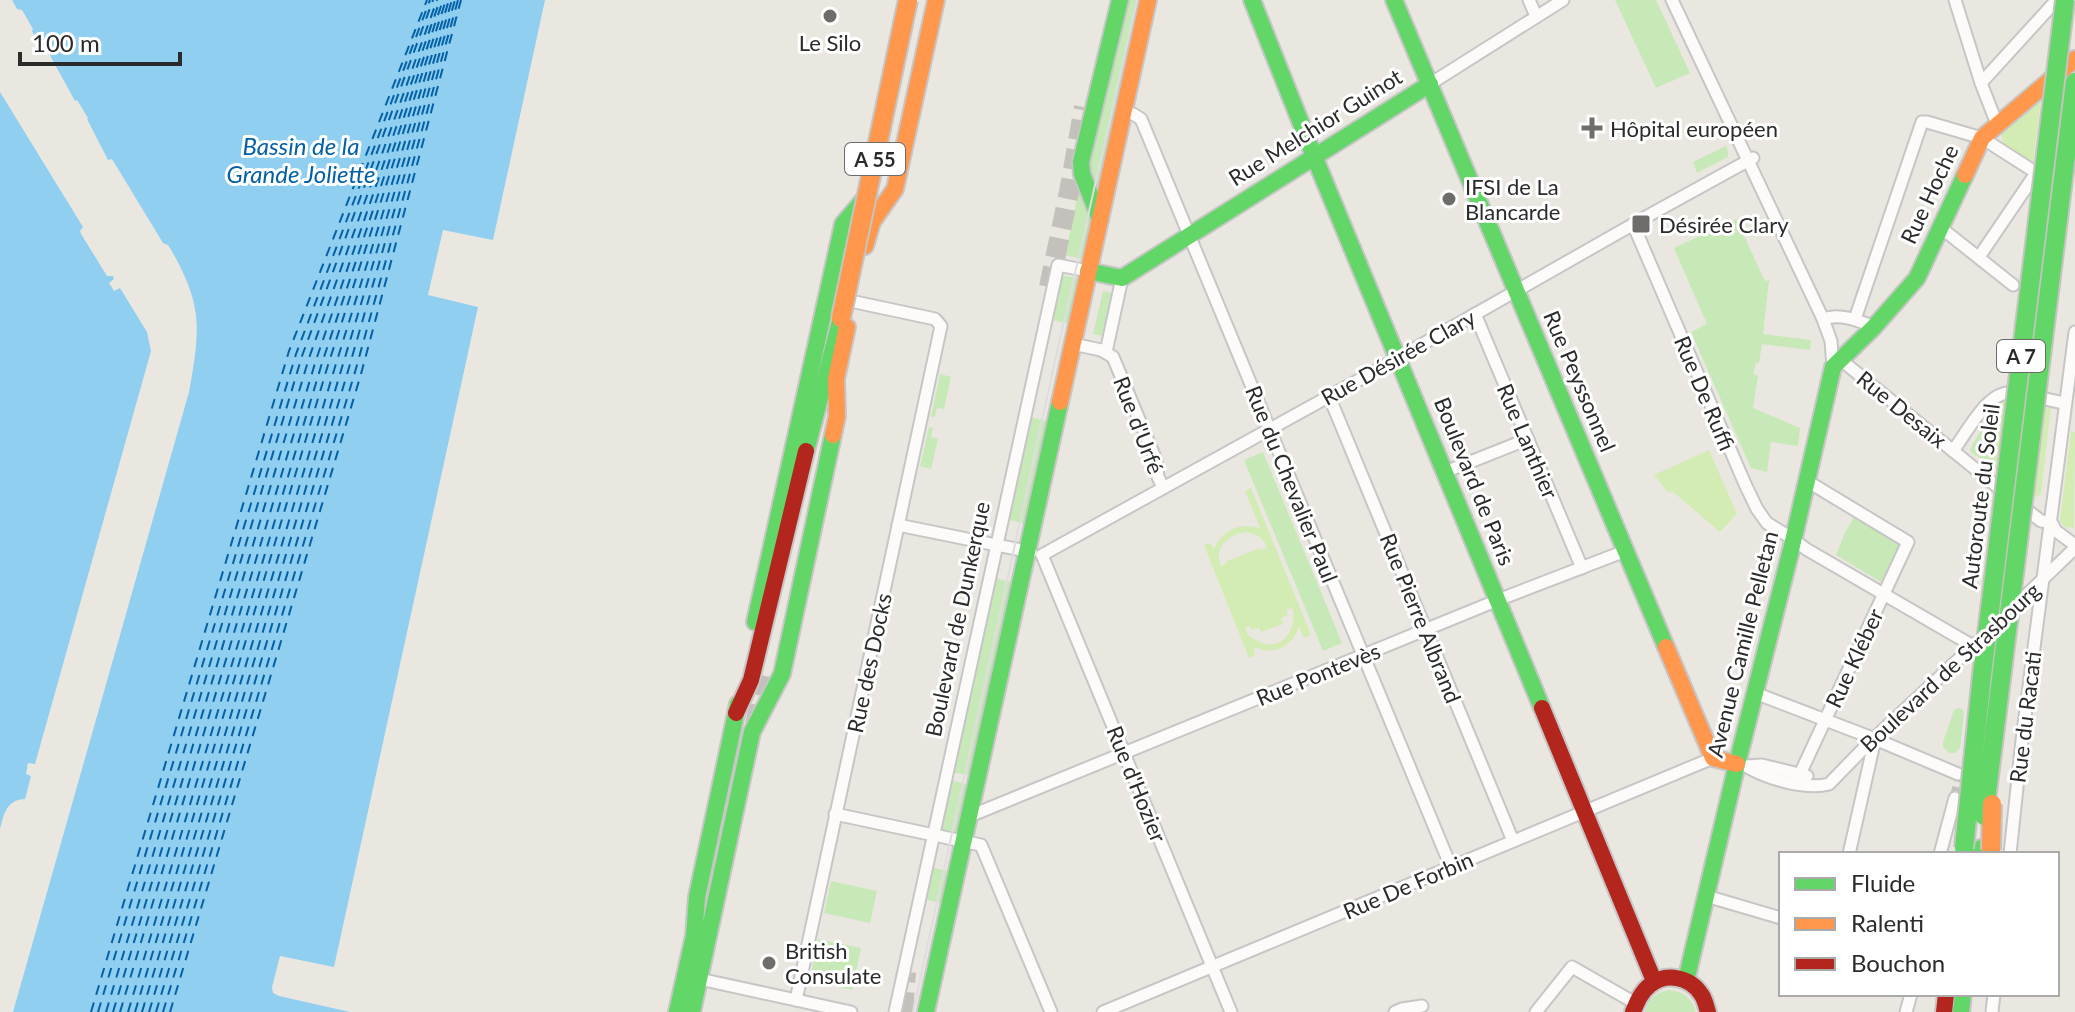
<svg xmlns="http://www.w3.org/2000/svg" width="2075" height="1012" font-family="Lato,sans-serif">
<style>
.green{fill:#c7e8b7}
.pitch{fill:#d2ecb4;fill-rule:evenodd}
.water{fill:#90cff0}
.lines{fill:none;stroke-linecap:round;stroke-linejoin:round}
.ferry{stroke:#0461a6;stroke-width:2;stroke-dasharray:10 8;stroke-linecap:butt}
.street-tunnel{stroke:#c4c1bc;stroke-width:11;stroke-dasharray:11 5.5;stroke-linecap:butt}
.highway-tunnel{stroke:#c4c1bc;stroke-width:20;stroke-dasharray:20 10;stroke-linecap:butt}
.street-casing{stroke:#c7c6c6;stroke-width:15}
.fast-casing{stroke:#c7c6c6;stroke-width:20}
.slow-casing{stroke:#c7c6c6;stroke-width:20}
.jam-casing{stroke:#c7c6c6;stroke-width:20}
.street{stroke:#fcfbfa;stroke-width:11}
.fast{stroke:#63d668;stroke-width:16}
.slow{stroke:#ff974d;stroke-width:16}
.jam{stroke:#b3261e;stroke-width:16}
.tram{stroke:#dededf;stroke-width:2}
.fast-bridge-casing{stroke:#c5c4c1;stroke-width:22;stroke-linecap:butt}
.slow-bridge-casing{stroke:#c5c4c1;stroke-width:22;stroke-linecap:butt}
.fast-bridge{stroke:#63d668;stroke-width:18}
.slow-bridge{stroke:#ff974d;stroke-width:18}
.poi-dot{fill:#6e6d6a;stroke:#fff;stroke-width:3}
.labels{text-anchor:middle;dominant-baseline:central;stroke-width:6;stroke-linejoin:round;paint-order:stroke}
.shield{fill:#fff;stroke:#6b6b6b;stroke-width:2}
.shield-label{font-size:20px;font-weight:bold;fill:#2b2b2b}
.poi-label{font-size:22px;fill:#2b2b2b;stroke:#fff;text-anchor:start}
.street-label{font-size:22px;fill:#2b2b2b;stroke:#fff}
.water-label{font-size:24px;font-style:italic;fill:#0461a6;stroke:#fff}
</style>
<rect width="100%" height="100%" fill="#eae7e0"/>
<g class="green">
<polygon points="1128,0 1142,0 1100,199 1092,186 1088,154"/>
<polygon points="1615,0 1656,0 1690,73 1656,88"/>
<polygon points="1726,146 1728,151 1728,157 1697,173 1693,162"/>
<polygon points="1080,186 1093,212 1086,260 1065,255"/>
<polygon points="1736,219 1765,281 1769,280 1763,334 1811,340 1810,350 1762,344 1759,363 1756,363 1753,373 1758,376 1753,408 1800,428 1798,446 1771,442 1767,472 1751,468 1691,332 1707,324 1674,248 1713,230 1715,232 1715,230"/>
<polygon points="1061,275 1081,279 1071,324 1051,320"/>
<polygon points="1103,291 1113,293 1103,336 1093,334"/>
<polygon points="940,374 951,377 944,409 937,408 935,417 931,417"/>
<polygon points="1998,401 1993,467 1971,452 1970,449"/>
<polygon points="1031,417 1050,422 1027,524 1008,520"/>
<polygon points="929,427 933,428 931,437 938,439 931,469 920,466"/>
<polygon points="1263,452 1342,643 1323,651 1244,460"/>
<polygon points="1854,517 1899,545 1881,582 1836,555 1845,533"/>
<polygon points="995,578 1015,583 972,776 952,772"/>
<polygon points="1958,708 1962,709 1964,713 1960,748 1955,753 1950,753 1943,747 1943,742 1954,710"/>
<polygon points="950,780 970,785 960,833 939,829"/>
<polygon points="931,867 951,872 944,904 924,899"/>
<polygon points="831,881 877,891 870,923 824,913"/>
<polygon points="818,939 861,948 852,990 810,980"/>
<path d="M1669,990C1683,991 1692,998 1696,1012H1645C1648,999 1656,992 1669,990Z"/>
</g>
<g class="pitch">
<path d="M2041,99L2033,162L2030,163C2017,154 1998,147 2002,130Z"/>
<polygon points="2008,397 2051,407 2041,494 2033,498 1993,467 1998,401"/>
<polygon points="2071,432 2075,432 2074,528 2064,527 2060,520"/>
<path d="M1709,450L1737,514L1720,532L1672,491L1669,493C1663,488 1660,481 1654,475Z"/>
<path d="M1251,488L1311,635L1304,638L1299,627C1291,647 1274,656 1254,647L1255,655L1249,658L1204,545L1210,543L1214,549C1223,529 1239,523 1260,528L1245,491ZM1246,532C1256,534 1263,537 1267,548L1261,550L1260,548L1225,562L1226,564L1221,566C1213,548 1229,534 1246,532ZM1292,608C1297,622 1289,642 1273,644C1264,646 1255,640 1248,635L1245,628L1250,626L1252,630L1259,628L1261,632L1283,624L1281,618L1288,615L1286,610Z"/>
</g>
<g class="water">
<path d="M12,0H545L493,240L443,230L428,295L478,307L334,967L280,956L272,987L273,993L279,996L350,1012H13L189,392C193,370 199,338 196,316C194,292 180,264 168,245L163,243L112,159L108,160L87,119L88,118L77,100L75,101L47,50L42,51L32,31L33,29L22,10L17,9Z"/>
<path d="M0,92L83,227L80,231L81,234L107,276H113L114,279L109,283L114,291L120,288L147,332L151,351L35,764L28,763L26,774L31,776L25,799C6,800 4,814 0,829Z"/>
</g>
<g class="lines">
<g class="ferry">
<polyline points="91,1012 289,351 427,0"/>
<polyline points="98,1012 296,354 430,0"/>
<polyline points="106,1012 302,356 433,0"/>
<polyline points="113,1012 309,358 437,0"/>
<polyline points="120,1012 316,360 440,0"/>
<polyline points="128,1012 322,363 443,0"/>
<polyline points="135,1012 328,365 446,0"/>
<polyline points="142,1012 335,367 449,0"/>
<polyline points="149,1012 452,0"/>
<polyline points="156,1012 348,371 455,0"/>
<polyline points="163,1012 355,372 458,0"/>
<polyline points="170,1012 361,374 461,0"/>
</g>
<polyline class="street-tunnel" points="1955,798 1961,775"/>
<g class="highway-tunnel">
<polyline points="1049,287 1069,192 1084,107"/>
<polyline points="755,725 766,674"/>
<polyline points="903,1012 906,972"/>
</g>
<g class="street-casing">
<g id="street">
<polyline points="1529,0 1536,16"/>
<polyline points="1672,0 1823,319 1831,341 1833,367"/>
<polyline points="1955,0 1981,83 1997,124"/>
<polyline points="1981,83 2053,4"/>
<polyline points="1430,84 1563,0"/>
<polyline points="1123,111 1133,114 1141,119 1451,867"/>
<polyline points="1633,224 1745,484 1757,509 1767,523 1793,539 1806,549 1973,646"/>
<polyline points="1940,227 2013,285"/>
<polyline points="1979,257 2036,173"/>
<polyline points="1475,314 1582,568"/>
<path d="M1823,319C1839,313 1858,320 1874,327"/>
<polyline points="1855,319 1922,122 1927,122 1982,138 2046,179"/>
<polyline points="1073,344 1101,350 1113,357 1156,460 1158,477 1163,487"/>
<polyline points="1106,352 1122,278"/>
<polyline points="1841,360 2005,493"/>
<polyline points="1329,396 1513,841"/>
<path d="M1953,451C1966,434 1986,393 2009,393C2027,393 2047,400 2065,403"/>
<polyline points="1445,472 1528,439"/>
<polyline points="2022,506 2041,521 2051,522 2056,531 2075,545"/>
<polyline points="898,525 1031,552"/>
<polyline points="1042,555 1384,366 1653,213 1753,158"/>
<polyline points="1042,555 1231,1012"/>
<polyline points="2012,609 2075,548"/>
<polyline points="1755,693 1875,739 1958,774"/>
<polyline points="1745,766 1762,765 1807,776"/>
<path d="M1746,766C1767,779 1806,790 1829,784L1866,746L1976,643"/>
<polyline points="1800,774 1908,542 1812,484 1806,482"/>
<polyline points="835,814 981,845 1051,1012"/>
<polyline points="970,816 1498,600 1625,551"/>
<polyline points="1849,854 1875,739"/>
<polyline points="1940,854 1955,798"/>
<polyline points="2010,854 2022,740 2075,332"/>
<polyline points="1706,896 1781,918"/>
<polyline points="695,978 851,1012"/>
<polyline points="796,1000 941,326 935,319 841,299"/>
<polyline points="895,1012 1058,265 1088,271"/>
<polyline points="1103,1012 1713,758"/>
<polyline points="1395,1012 1402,1009 1422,1006"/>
<polyline points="1536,1012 1572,967 1635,1003"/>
<polyline points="1906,1012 1911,994"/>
<polyline points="1992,1012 1994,994"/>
</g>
</g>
<g class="fast-casing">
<g id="fast">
<polyline points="1252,0 1314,156 1542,708"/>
<polyline points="1394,0 1666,647"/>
<polyline points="1100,219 1082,174 1081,162 1120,0"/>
<polyline points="1088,271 1122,278 1430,84"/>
<polyline points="806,451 841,318"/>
<polyline points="755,622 843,224 867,196"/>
<polyline points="1980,854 1981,848"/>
<polyline points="1686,981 1737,764 1791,550 1833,367 1874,327 1917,278 1965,175"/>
<polyline points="677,1012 694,936 697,897 738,704"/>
<polyline points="692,1012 752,732 782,674 833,435"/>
<polyline points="926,1012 1060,402"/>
<polyline points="1961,1012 1963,994"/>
</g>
</g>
<g class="slow-casing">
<g id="slow">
<polyline points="1965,175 1982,138 2075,59"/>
<polyline points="865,246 872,222 895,189 936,0"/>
<polyline points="1060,402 1148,0"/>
<polyline points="833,435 837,416 836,379 847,327"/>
<polyline points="1666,647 1713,758 1737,764"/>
</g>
</g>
<g class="jam-casing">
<g id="jam">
<polyline points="1542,708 1654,981"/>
<polyline points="736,713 751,680 806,451"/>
<path d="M1633,1012C1637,1002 1641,992 1650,985C1666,972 1690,977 1701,994C1705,999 1706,1006 1708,1012"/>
<polyline points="1944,1012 1946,994"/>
</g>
</g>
<use href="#street" class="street"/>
<use href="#fast" class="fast"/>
<use href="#slow" class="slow"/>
<use href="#jam" class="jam"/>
<polyline class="tram" points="913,1012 1053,370 1137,0"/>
<g class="fast-bridge-casing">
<g id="fast-bridge">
<polyline points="1984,816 2075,82"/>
<polyline points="1964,848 1982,675 2065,0"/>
</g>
</g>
<g class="slow-bridge-casing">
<g id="slow-bridge">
<polyline points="841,318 908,0"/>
<polyline points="1991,850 1992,804"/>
</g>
</g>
<use href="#fast-bridge" class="fast-bridge"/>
<use href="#slow-bridge" class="slow-bridge"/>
</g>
<g class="poi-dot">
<circle cx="830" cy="16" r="8"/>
<path d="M1588 116h8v8h8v8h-8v8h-8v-8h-8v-8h8z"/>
<circle cx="1449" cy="199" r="8"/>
<rect x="1631" y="214" width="20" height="20" rx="4"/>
<circle cx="769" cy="963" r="8"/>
</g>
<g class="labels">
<g class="shield">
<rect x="845" y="143" width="60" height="32" rx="6"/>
<rect x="1997" y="340" width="48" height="32" rx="6"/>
</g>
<g class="shield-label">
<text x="875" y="159">A 55</text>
<text x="2021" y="356">A 7</text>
</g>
<g class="poi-label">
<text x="830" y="42" text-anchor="middle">Le Silo</text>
<text x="1610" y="128">Hôpital européen</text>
<text x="1465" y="186">IFSI de La<tspan x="1465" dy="25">Blancarde</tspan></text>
<text x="1659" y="224">Désirée Clary</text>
<text x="785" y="950">British<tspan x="785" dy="25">Consulate</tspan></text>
</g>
<g class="street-label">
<text transform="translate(1315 127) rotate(-32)">Rue Melchior Guinot</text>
<text transform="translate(1929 194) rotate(-65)">Rue Hoche</text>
<text transform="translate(1398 357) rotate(-29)">Rue Désirée Clary</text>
<text transform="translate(1580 381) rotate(67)">Rue Peyssonnel</text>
<text transform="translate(1705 393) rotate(67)">Rue De Ruffi</text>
<text transform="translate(1902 409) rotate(39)">Rue Desaix</text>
<text transform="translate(1139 425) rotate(69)">Rue d'Urfé</text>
<text transform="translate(1528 441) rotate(67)">Rue Lanthier</text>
<text transform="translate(1475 481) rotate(68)">Boulevard de Paris</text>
<text transform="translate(1292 484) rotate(68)">Rue du Chevalier Paul</text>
<text transform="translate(1980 496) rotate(-83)">Autoroute du Soleil</text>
<text transform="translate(1421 618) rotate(68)">Rue Pierre Albrand</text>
<text transform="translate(957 619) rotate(-78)">Boulevard de Dunkerque</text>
<text transform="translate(1742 644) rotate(-76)">Avenue Camille Pelletan</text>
<text transform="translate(1854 658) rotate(-65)">Rue Kléber</text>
<text transform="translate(869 663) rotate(-78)">Rue des Docks</text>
<text transform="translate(1950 667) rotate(-43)">Boulevard de Strasbourg</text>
<text transform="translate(1318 674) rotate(-22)">Rue Pontevès</text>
<text transform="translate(2025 717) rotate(-83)">Rue du Racati</text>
<text transform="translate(1137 784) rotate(68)">Rue d'Hozier</text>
<text transform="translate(1408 885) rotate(-23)">Rue De Forbin</text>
</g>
<g class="water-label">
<text x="301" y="145">Bassin de la<tspan x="301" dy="28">Grande Joliette</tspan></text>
</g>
</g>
<rect x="1779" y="852" width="280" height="144" fill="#ffffff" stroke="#aaaaaa" stroke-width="2"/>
<rect x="1795" y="878" width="40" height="12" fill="#63d668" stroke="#aaaaaa" stroke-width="2"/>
<text x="1851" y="892" font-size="24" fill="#2b2b2b">Fluide</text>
<rect x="1795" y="918" width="40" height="12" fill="#ff974d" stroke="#aaaaaa" stroke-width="2"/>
<text x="1851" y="932" font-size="24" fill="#2b2b2b">Ralenti</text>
<rect x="1795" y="958" width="40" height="12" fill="#b3261e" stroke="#aaaaaa" stroke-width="2"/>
<text x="1851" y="972" font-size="24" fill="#2b2b2b">Bouchon</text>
<path d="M20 52v12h160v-12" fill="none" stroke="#2b2b2b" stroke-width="4"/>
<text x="32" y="52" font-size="24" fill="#2b2b2b" stroke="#ffffff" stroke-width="6" paint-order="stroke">100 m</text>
</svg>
